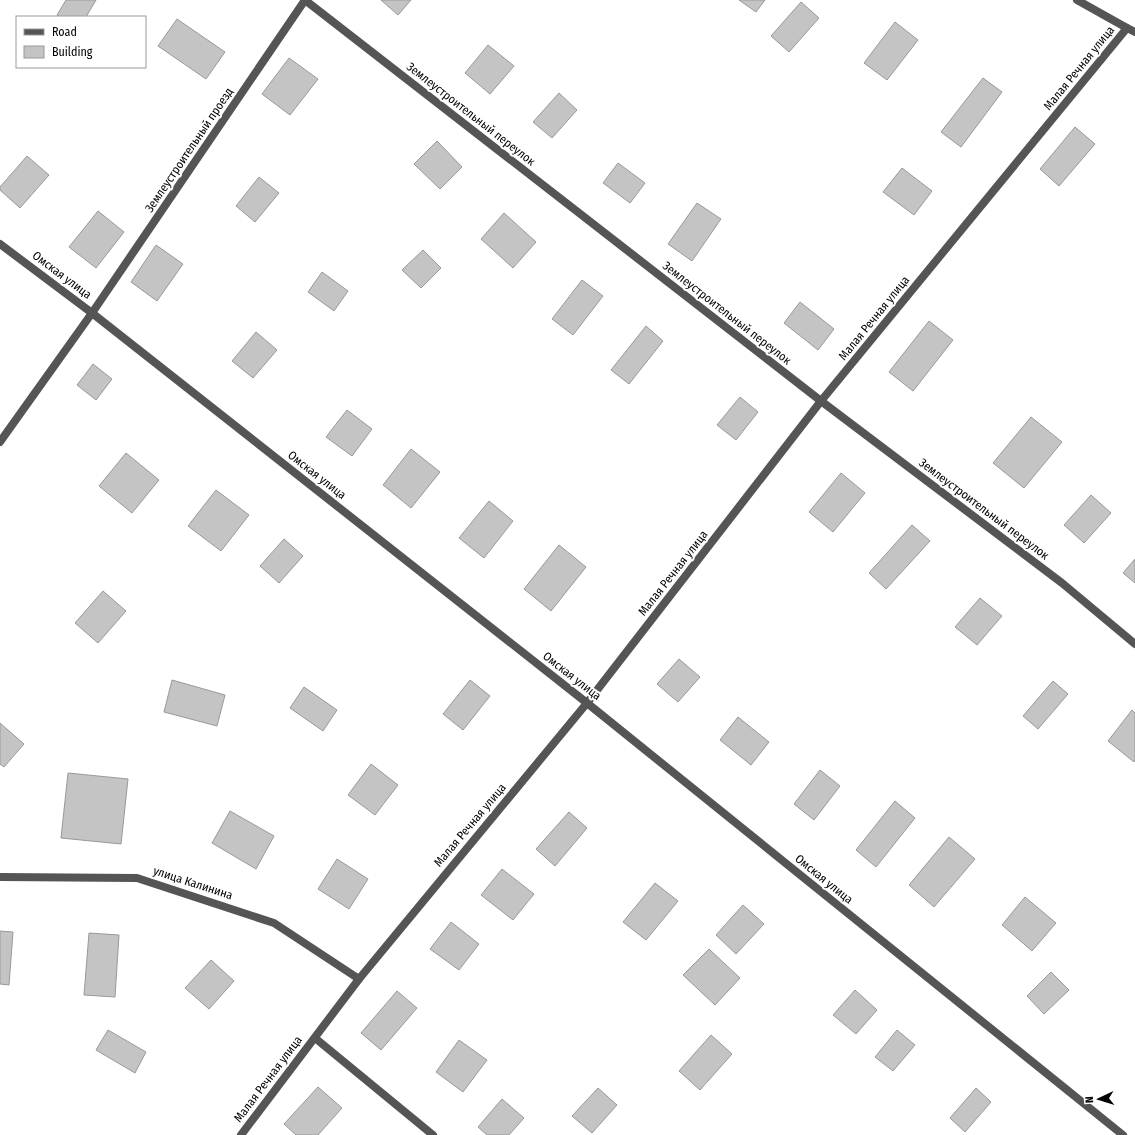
<svg xmlns="http://www.w3.org/2000/svg" width="1135" height="1135" font-family="'Fira Sans Condensed',sans-serif">
<style>
.building{fill:#c4c4c4;stroke:#999}
.lines{fill:none;stroke-linecap:round;stroke-linejoin:round}
.minor{stroke:#555;stroke-width:8}
.labels{text-anchor:middle;dominant-baseline:central;stroke-width:4;stroke-linejoin:round;paint-order:stroke}
.street-label{font-size:12px;fill:#000;stroke:#fff}
</style>
<rect width="100%" height="100%" fill="#fff"/>
<g class="building">
<polygon points="66,0 96,0 86,17 60,17 57,15"/>
<polygon points="381,0 411,0 398,15"/>
<polygon points="739,0 765,0 756,12"/>
<polygon points="801,2 819,18 789,52 771,36"/>
<polygon points="177,19 225,52 206,79 158,46"/>
<polygon points="895,22 918,40 887,80 864,63"/>
<polygon points="488,45 514,66 490,94 465,73"/>
<polygon points="289,58 318,79 290,115 262,94"/>
<polygon points="983,78 1002,92 961,147 941,132"/>
<polygon points="559,93 577,110 552,138 533,122"/>
<polygon points="1075,127 1095,144 1059,186 1040,169"/>
<polygon points="437,141 462,167 440,189 414,164"/>
<polygon points="27,156 49,175 20,208 0,190 0,187"/>
<polygon points="618,163 645,183 630,203 603,183"/>
<polygon points="902,168 932,191 914,215 883,192"/>
<polygon points="259,177 279,193 255,222 236,206"/>
<polygon points="697,203 721,219 692,261 668,244"/>
<polygon points="98,211 124,232 96,268 69,247"/>
<polygon points="504,213 536,242 513,268 481,239"/>
<polygon points="156,245 183,264 157,301 131,282"/>
<polygon points="423,250 441,268 421,288 402,270"/>
<polygon points="322,272 348,291 334,311 308,292"/>
<polygon points="582,280 603,296 573,335 552,319"/>
<polygon points="800,302 834,329 818,350 784,323"/>
<polygon points="929,321 953,340 913,391 889,372"/>
<polygon points="646,326 663,341 629,384 611,370"/>
<polygon points="256,332 277,350 253,378 232,361"/>
<polygon points="93,364 112,379 96,400 77,385"/>
<polygon points="740,397 758,412 736,440 717,425"/>
<polygon points="347,410 372,429 352,456 326,437"/>
<polygon points="1031,417 1062,442 1024,488 993,463"/>
<polygon points="411,449 440,472 411,508 383,485"/>
<polygon points="126,453 159,480 132,513 99,486"/>
<polygon points="841,473 865,493 833,532 809,512"/>
<polygon points="216,490 249,515 221,551 188,526"/>
<polygon points="1091,495 1111,513 1084,543 1064,525"/>
<polygon points="489,501 513,521 484,558 459,538"/>
<polygon points="912,525 930,541 886,589 869,573"/>
<polygon points="284,539 303,556 279,583 260,566"/>
<polygon points="559,545 586,567 551,611 524,589"/>
<polygon points="1135,559 1135,583 1123,573"/>
<polygon points="103,591 126,611 98,643 75,623"/>
<polygon points="980,598 1002,616 977,645 955,627"/>
<polygon points="679,659 700,677 678,702 657,684"/>
<polygon points="172,680 225,695 217,726 164,712"/>
<polygon points="470,680 490,696 463,730 443,714"/>
<polygon points="1053,681 1068,694 1038,729 1023,716"/>
<polygon points="304,687 337,710 323,731 290,708"/>
<polygon points="1132,710 1135,713 1135,760 1134,762 1108,741"/>
<polygon points="738,717 769,742 751,765 720,740"/>
<polygon points="0,723 24,744 4,767 0,764"/>
<polygon points="371,764 398,785 375,815 348,795"/>
<polygon points="820,770 840,786 814,820 794,804"/>
<polygon points="68,773 128,779 121,844 61,838"/>
<polygon points="895,801 915,818 876,867 856,850"/>
<polygon points="230,811 274,836 256,869 212,843"/>
<polygon points="569,812 587,828 555,866 536,849"/>
<polygon points="949,837 975,859 934,907 909,885"/>
<polygon points="337,859 368,879 349,909 318,889"/>
<polygon points="502,869 534,894 513,920 481,895"/>
<polygon points="655,883 678,901 646,940 623,922"/>
<polygon points="1025,897 1056,923 1032,951 1002,925"/>
<polygon points="743,905 764,924 736,954 716,935"/>
<polygon points="451,922 479,944 459,970 430,949"/>
<polygon points="0,931 13,932 9,985 0,984"/>
<polygon points="89,933 119,935 115,997 84,995"/>
<polygon points="709,949 740,978 715,1005 683,975"/>
<polygon points="211,960 234,981 209,1009 185,988"/>
<polygon points="1051,972 1069,990 1044,1014 1027,996"/>
<polygon points="855,990 877,1010 856,1034 833,1015"/>
<polygon points="397,991 417,1008 381,1050 361,1033"/>
<polygon points="108,1030 146,1052 135,1073 96,1050"/>
<polygon points="897,1030 915,1045 893,1071 875,1057"/>
<polygon points="711,1035 732,1054 700,1090 679,1071"/>
<polygon points="459,1040 487,1060 463,1092 436,1072"/>
<polygon points="318,1087 342,1108 318,1135 296,1135 284,1124"/>
<polygon points="598,1088 617,1105 592,1133 572,1116"/>
<polygon points="976,1088 991,1102 965,1132 950,1118"/>
<polygon points="502,1099 524,1118 509,1135 487,1135 478,1127"/>
</g>
<g class="lines">
<g class="minor">
<polyline points="1077,0 1127,28 1135,32"/>
<polyline points="0,244 92,313 587,703 1123,1135"/>
<polyline points="0,442 92,313 305,0 821,401 1062,583 1135,644"/>
<polyline points="0,877 137,878 274,923 359,979"/>
<polyline points="315,1038 433,1135"/>
<polyline points="241,1135 359,979 587,703 821,401 1127,28"/>
</g>
</g>
<g class="labels">
<g class="street-label">
<text transform="translate(1079 68) rotate(-51)">Малая Речная улица</text>
<text transform="translate(471 114) rotate(38)">Землеустроительный переулок</text>
<text transform="translate(189 150) rotate(-56)">Землеустроительный проезд</text>
<text transform="translate(62 275) rotate(37)">Омская улица</text>
<text transform="translate(727 313) rotate(38)">Землеустроительный переулок</text>
<text transform="translate(874 318) rotate(-51)">Малая Речная улица</text>
<text transform="translate(317 475) rotate(38)">Омская улица</text>
<text transform="translate(984 509) rotate(37)">Землеустроительный переулок</text>
<text transform="translate(673 573) rotate(-52)">Малая Речная улица</text>
<text transform="translate(572 676) rotate(38)">Омская улица</text>
<text transform="translate(470 825) rotate(-50)">Малая Речная улица</text>
<text transform="translate(824 879) rotate(39)">Омская улица</text>
<text transform="translate(193 883) rotate(18)">улица Калинина</text>
<text transform="translate(268 1079) rotate(-53)">Малая Речная улица</text>
</g>
</g>
<rect x="16" y="16" width="130" height="52" fill="#ffffff" stroke="#999999"/>
<rect x="24" y="29" width="20" height="6" fill="#555555" stroke="#999999"/>
<text x="52" y="36" font-size="12" fill="#000000">Road</text>
<rect x="24" y="46" width="20" height="12" fill="#c4c4c4" stroke="#999999"/>
<text x="52" y="56" font-size="12" fill="#000000">Building</text>
<g transform="translate(1099 1099) rotate(266)" stroke="#ffffff" stroke-width="3" paint-order="stroke">
<path d="M0-3L7 15L0 10L-7 15Z" fill="#000000"/>
<text y="-6" font-size="11" font-weight="bold" text-anchor="middle" fill="#000000">N</text>
</g>
</svg>
